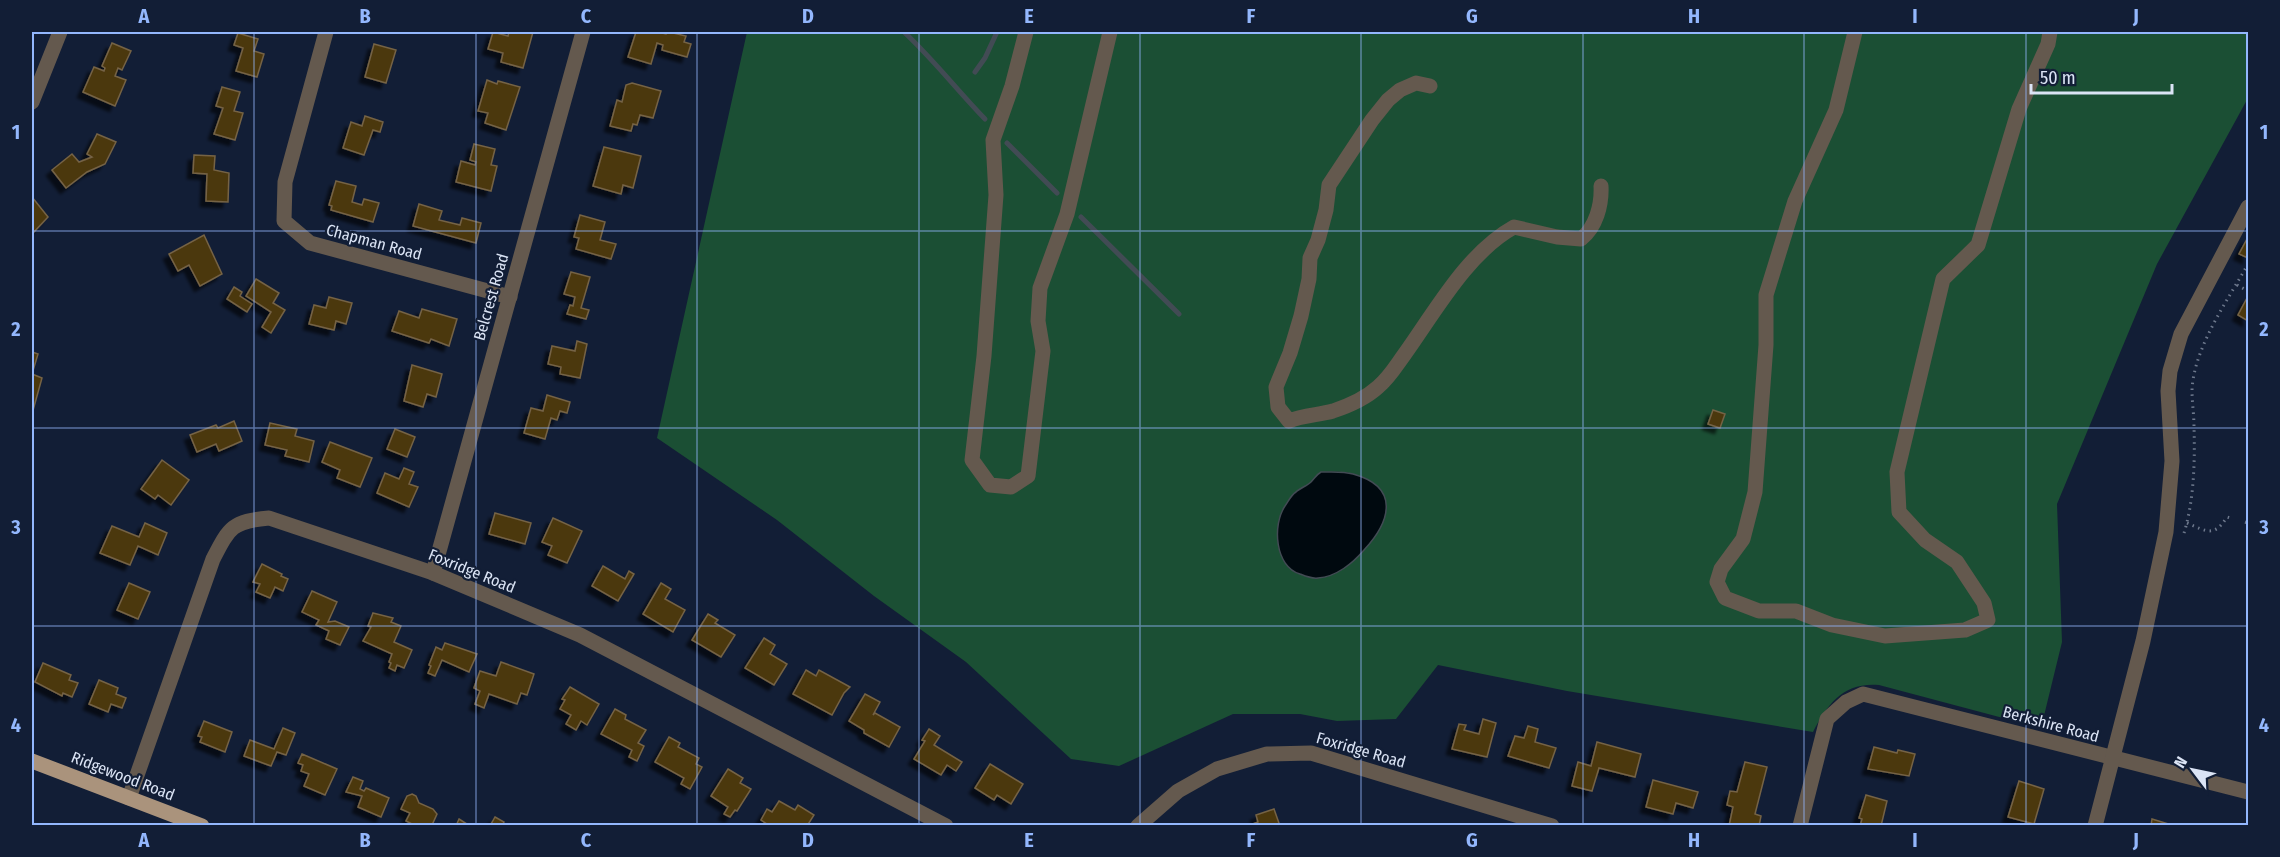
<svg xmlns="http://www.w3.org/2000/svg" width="2280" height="857" font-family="'Fira Sans Condensed',sans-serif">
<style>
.green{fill:#1b4f34}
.water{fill:#00090f;stroke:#424b54;stroke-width:1.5}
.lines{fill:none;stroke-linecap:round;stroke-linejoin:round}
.stream{stroke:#424b54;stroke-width:5}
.building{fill:#4c3710;stroke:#756345;stroke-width:1.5;filter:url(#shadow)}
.path{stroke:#6e798d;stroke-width:3;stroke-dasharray:1.5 4.5;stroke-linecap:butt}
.minor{stroke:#64594e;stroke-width:15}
.major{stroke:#aa937c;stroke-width:15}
.grid{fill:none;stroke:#93b7fd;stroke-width:1.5;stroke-opacity:0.55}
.labels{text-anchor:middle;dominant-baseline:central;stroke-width:4.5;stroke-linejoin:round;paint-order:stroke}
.street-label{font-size:16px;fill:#dbe4f5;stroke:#121e36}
.neatline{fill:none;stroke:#93b7fd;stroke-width:2}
.grid-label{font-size:20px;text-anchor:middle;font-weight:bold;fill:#93b7fd}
</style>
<defs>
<filter id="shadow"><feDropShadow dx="-5.5" dy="5.5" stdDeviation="1.5" flood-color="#0009"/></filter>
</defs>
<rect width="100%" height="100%" fill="#121e36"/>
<path class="green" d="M747,32H2248V98L2157,264L2057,504L2062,642L2041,728L1879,685C1844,682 1828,703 1813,732L1567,691L1438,665L1396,719L1337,721L1300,714H1233L1119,766L1071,759L966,662L874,596L777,520L657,438Z"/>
<path class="water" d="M1321,472C1331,472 1343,471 1353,474C1400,487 1391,521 1364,550C1353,563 1336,577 1318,578C1312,579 1305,576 1300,574C1275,567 1272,525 1285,506C1288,502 1291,495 1296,492C1300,488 1307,486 1311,482C1315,478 1316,475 1321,472Z"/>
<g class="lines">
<g class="stream">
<path d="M904,32C933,59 957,90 985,119"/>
<polyline points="975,72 985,58 997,32"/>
<polyline points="1007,143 1057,193"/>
<polyline points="1081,217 1179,314"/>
</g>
</g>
<g class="building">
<polygon points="493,32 508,36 509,32 533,32 523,68 501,62 503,53 488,49"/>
<polygon points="636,32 658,32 666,34 669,32 686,36 684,42 691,44 687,57 662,50 663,45 657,43 651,64 628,57"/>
<polygon points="238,33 258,39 254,51 264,54 257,77 236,71 243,48 234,45"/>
<polygon points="112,43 131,51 122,70 118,68 115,76 126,80 115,106 83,92 94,67 104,71 105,68 102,66"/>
<polygon points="374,44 396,50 386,83 365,77"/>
<polygon points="487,80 497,84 498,81 520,87 506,130 485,123 488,113 478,111"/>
<polygon points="632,83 661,91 653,118 640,115 637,125 633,124 631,131 610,126 617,100 622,102 626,85"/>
<polygon points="222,87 240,92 234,111 243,113 235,140 214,134 223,108 216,106"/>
<polygon points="365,116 383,122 380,132 373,130 364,155 343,148 351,122 362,126"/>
<polygon points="97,134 116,142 105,164 87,172 66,188 52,170 72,154 79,162 92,157 87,154"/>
<polygon points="474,144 495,149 491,165 497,166 491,191 456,182 461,161 475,165 476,162 470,160"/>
<polygon points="604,147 641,156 633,188 623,185 621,194 593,186"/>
<polygon points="194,155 215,156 214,170 229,173 228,202 206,201 207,174 193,173"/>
<polygon points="336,181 356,186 352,202 362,205 364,199 379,203 373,222 331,210 332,206 329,205"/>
<polygon points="32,197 48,217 32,234"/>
<polygon points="419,204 442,211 439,220 460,225 462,218 481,223 476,243 413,226"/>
<polygon points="580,215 605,222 600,240 616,244 611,259 576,249 579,238 574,237"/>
<polygon points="204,235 222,274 200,286 189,265 178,271 169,254"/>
<polygon points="2248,237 2248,258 2239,254"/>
<polygon points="571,272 590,277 581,308 589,310 586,319 567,314 570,305 573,306 575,297 564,294"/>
<polygon points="256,279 279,293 273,303 285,310 271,333 262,327 271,312 246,296"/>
<polygon points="234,287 242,292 240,296 252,304 247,312 227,299"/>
<polygon points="2248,296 2248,321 2238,315"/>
<polygon points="329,297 352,303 346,324 336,321 334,330 309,324 314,305 326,308"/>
<polygon points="422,309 457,319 449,346 431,339 429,343 392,331 399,311 419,318"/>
<polygon points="577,341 587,344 580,378 560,374 561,367 548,364 552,346 575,351"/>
<polygon points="32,352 38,354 32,374 42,378 32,414"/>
<polygon points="412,365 442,374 436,397 427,394 423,407 404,401"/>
<polygon points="547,395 570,402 567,413 560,411 557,420 551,418 545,439 524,433 531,408 543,411"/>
<polygon points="1713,410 1725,414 1720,428 1708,424"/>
<polygon points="234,421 242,441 219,451 216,444 197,452 190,435 216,425 218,428"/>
<polygon points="270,423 297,429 295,436 314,441 309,462 285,456 287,450 265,445"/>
<polygon points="395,429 415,437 407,457 387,449"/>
<polygon points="330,442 372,458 360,487 337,478 340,470 322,462"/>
<polygon points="162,460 189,480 171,505 158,495 155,499 141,489"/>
<polygon points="404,468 414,472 409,484 418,487 409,507 377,493 385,473 399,479"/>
<polygon points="495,513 531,523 525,544 489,534"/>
<polygon points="553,518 582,531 567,563 548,555 552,546 542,542"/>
<polygon points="145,523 167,533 158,555 138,546 130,565 100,553 112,526 139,537"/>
<polygon points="262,564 282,574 281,576 288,579 283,591 275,587 270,598 256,592 260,584 253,582"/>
<polygon points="603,566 625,579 629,571 634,574 618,601 592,586"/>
<polygon points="129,583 150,592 138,619 117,610"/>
<polygon points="661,583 671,589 665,599 685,610 673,632 643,614"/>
<polygon points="312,591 337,602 328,622 335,621 349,627 340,645 326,639 329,631 316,625 319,620 302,612"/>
<polygon points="373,613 393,618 391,622 401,626 394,642 412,650 404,668 397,665 395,671 389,668 391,663 389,662 392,654 363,641 371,627 368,626"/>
<polygon points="708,614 718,620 715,623 735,635 721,657 692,640"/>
<polygon points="764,638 775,645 770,654 787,664 774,685 745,668"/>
<polygon points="445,643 477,654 469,672 442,660 435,676 428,673 431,666 429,665 436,647 442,650"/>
<polygon points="501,662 534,674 527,695 521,693 517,704 489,694 484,708 475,704 480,691 474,688 480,671 496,676"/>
<polygon points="43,663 71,675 69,680 78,683 72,697 63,693 62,696 35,682"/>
<polygon points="806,670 816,676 819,670 850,687 844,693 832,715 793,694"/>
<polygon points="99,680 118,688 116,694 126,698 122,708 111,704 108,712 89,704"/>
<polygon points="570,687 599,704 587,725 581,721 576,730 566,724 571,715 560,709 565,700 562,699"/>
<polygon points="865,694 880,702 873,715 875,713 900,727 889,747 864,733 864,730 849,721"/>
<polygon points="615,709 626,715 625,719 646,730 638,743 644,746 637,761 629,757 632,750 601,734"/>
<polygon points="1483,719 1496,723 1487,757 1452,749 1459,724 1466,725 1464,730 1479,734"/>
<polygon points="204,721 232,732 225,752 200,742 202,737 198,736"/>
<polygon points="1528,726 1538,729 1535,742 1556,748 1549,768 1508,756 1515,736 1524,738"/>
<polygon points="283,728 295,733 286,755 277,752 271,766 244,756 250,740 274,749"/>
<polygon points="929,729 940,736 934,745 962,762 956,771 947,765 941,775 914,759 925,741 922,740"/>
<polygon points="669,737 680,743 678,747 699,758 696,764 702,767 690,789 681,784 684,778 655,762"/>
<polygon points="1597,742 1641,754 1635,777 1599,768 1592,791 1572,786 1578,762 1591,766"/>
<polygon points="1874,747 1897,753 1898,750 1915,754 1909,776 1868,769"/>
<polygon points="302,754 337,769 325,795 304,786 309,774 301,771 303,765 298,763"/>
<polygon points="1745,762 1767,767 1755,814 1761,816 1759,826 1729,826 1733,807 1727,805 1730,791 1737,792"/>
<polygon points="990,764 1023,784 1011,804 997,795 994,800 975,788"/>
<polygon points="728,769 743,778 740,783 751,789 737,811 735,810 730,817 724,814 728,807 711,796"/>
<polygon points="353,777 363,781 360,789 364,791 366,788 389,798 381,817 358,807 362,796 346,792"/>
<polygon points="1653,780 1698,792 1693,808 1676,803 1673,814 1646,807"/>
<polygon points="2019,781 2044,789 2034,824 2008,817"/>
<polygon points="412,794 416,796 419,803 433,809 437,814 432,825 416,826 406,821 410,813 401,809 407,796"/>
<polygon points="1866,795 1887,801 1881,826 1860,826 1862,819 1859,818"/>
<polygon points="779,801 795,810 798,805 814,815 807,826 770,826 761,820 767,809 772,812"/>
<polygon points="1274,809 1280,826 1248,826 1258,822 1256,815"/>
<polygon points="495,817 504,822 502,826 490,826"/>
<polygon points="459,819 470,826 456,826"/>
<polygon points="2152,819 2175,826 2151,826"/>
</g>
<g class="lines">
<g class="path">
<polyline points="2237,285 2248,291"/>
<polyline points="2245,522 2248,523"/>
<path d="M2187,523C2206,531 2214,538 2227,517L2230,518"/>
<path d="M2184,533C2194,501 2195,461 2194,427C2194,415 2192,402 2192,390C2194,347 2228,300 2248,264"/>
</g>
<g class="minor">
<polyline points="326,32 285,182 284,221 310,243 510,297"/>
<polyline points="1026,32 1012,86 993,140 996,195 984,356 972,460 990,485 1011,487 1028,476 1043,351 1038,321 1040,288 1067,214 1110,32"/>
<polyline points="1855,32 1836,110 1795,201 1766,295 1766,345 1755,492 1743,539 1721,569 1717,582 1725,598 1759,611 1796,611 1832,625 1885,636 1965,630 1988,620 1984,603 1957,562 1925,540 1899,512 1897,472 1943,279 1978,245 2019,109 2048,44 2050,32"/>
<path d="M1430,86L1416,83L1400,90L1388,100L1372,120L1329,185L1326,210L1318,240L1310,258L1309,279L1301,316L1290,353L1276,387L1278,407L1289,421C1303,415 1319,415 1333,411C1348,406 1366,398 1378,387C1389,378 1396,366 1404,355C1435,312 1467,253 1514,227L1557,237L1581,239C1596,227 1602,205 1601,186"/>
<polyline points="32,102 60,32"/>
<polyline points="433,573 583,32"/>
<path d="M129,798L213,559C229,528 232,521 269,518L433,573L580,635L946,826"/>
<polyline points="1138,826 1178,791 1217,769 1267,754 1311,753 1552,826"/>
<polyline points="1800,826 1827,719 1846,702 1863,694 2248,792"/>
<polyline points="2095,826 2143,641 2166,532 2172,461 2168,391 2170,371 2181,334 2248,207"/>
</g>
<polyline class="major" points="32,761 202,826"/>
</g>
<path class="grid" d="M254,32V826M476,32V826M697,32V826M919,32V826M1140,32V826M1361,32V826M1583,32V826M1804,32V826M2026,32V826M32,231H2248M32,428H2248M32,626H2248"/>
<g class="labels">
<g class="street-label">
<text transform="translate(374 242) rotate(15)">Chapman Road</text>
<text transform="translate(491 297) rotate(-74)">Belcrest Road</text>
<text transform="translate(472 571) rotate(22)">Foxridge Road</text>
<text transform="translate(2051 724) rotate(15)">Berkshire Road</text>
<text transform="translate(1361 750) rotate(16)">Foxridge Road</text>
<text transform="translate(123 776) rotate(21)">Ridgewood Road</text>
</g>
</g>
<rect width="2280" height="857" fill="none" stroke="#121e36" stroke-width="66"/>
<g transform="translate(2193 770) rotate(302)" stroke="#121e36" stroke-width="4.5" paint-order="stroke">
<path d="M0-4.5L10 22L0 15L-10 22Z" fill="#dbe4f5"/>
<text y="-9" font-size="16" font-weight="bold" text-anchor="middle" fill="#dbe4f5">N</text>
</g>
<path d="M2031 84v9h141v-9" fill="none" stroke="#dbe4f5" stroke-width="3"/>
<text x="2040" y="84" font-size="18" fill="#dbe4f5" stroke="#121e36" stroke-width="4.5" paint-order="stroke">50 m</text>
<rect x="33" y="33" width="2214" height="791" class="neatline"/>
<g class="grid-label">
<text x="144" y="23">A</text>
<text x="365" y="23">B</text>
<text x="586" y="23">C</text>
<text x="808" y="23">D</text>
<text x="1029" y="23">E</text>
<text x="1251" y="23">F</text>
<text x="1472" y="23">G</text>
<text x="1694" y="23">H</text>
<text x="1915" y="23">I</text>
<text x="2136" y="23">J</text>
<text x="16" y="139">1</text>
<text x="2264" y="139">1</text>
<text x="16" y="336">2</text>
<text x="2264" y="336">2</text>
<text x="16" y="534">3</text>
<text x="2264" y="534">3</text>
<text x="16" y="732">4</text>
<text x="2264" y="732">4</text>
<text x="144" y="847">A</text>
<text x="365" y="847">B</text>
<text x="586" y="847">C</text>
<text x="808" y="847">D</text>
<text x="1029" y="847">E</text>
<text x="1251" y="847">F</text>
<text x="1472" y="847">G</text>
<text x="1694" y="847">H</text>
<text x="1915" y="847">I</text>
<text x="2136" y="847">J</text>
</g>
</svg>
